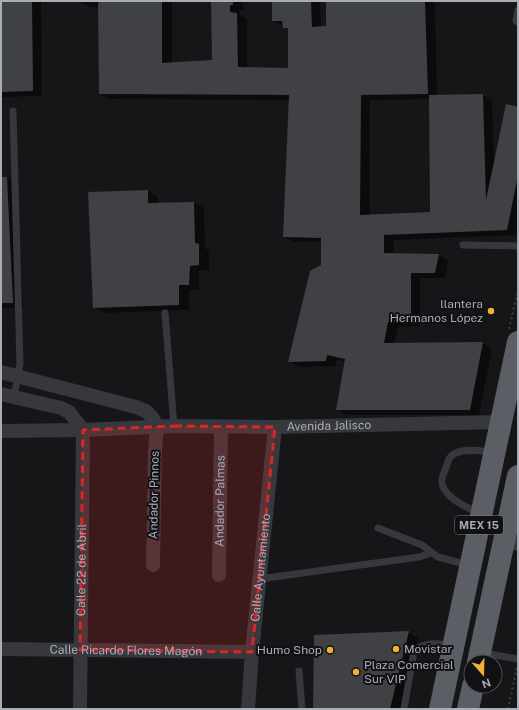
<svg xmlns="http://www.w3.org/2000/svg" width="519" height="710" font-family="'Public Sans',sans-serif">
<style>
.shadow{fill:#0007;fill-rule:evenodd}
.building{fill:#404145}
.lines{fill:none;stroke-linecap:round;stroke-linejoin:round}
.path{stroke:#3d3f44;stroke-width:2;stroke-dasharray:2 3;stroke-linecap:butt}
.service{stroke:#37383d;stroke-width:7}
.minor{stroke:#37383d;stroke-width:14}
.trunk{stroke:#5b5e65;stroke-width:22}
.marked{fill:#d62828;fill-opacity:0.2;stroke:#d62828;stroke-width:3;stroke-dasharray:8 5;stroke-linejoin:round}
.poi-dot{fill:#f2b134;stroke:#111113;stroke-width:1.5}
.labels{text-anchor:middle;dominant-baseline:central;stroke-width:4;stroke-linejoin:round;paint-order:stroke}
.shield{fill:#111113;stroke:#7b7e86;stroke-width:1}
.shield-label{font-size:11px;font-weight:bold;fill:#a8adb8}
.poi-label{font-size:12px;fill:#a8adb8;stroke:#111113;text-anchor:end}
.street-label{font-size:12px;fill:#a8adb8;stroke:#111113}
</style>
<rect width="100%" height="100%" fill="#161618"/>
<g class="shadow">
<polygon points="1,1 41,1 42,96 1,97"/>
<path d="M80,1H88V3L103,1H172V63L213,61L212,1H242L243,10H239L240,15L247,19V68L289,69V30L273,20L288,1H316L320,3L321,27H327V1H430L435,4L437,96L482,95L492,100L494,161L518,108V226L516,235L394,240V254L439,255L448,261L445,278H420V326L398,327L394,344L483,343L492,349L479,415H346L337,409L346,362L337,360L335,366L299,367L289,361L322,266V242H294L284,237L290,100L109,99L100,94L99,7H89ZM430,99L431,213L370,216V100Z"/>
<polygon points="1,178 7,178 16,184 23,308 1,308"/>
<polygon points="148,191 158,197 158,204 194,203 204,208 205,248 209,251 209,270 199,271 199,290 189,290 189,310 104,313 94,307 89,193"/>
<polygon points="409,632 418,638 401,709 314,709 315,636"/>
</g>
<g class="building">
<polygon points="1,1 32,1 33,91 1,92"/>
<polygon points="98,1 162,1 162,63 212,60 211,1 233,1 233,5 230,5 230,12 237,13 238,67 288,68 288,28 283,28 282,21 272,21 272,2 311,1 312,27 326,26 326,1 425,1 428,94 361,95 360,215 430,212 429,95 483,94 486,200 506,104 518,107 518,175 507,230 384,235 384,253 439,254 435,273 411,273 411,321 388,322 384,343 483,342 470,410 336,410 345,359 327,355 326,361 288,362 310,271 321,265 321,238 283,237 289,95 99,94"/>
<polygon points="1,177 7,177 13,303 1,303"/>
<polygon points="148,190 148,203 194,202 195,243 199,244 199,265 190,266 189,285 179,285 179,305 93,308 88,192"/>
<polygon points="409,631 390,709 313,709 314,635"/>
</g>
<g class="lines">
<g class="path">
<polyline points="509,329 518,291"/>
<polyline points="508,709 517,667"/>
</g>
<g class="service">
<polyline points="518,10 516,21 518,22"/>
<polyline points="13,111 20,364 14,397"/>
<polyline points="463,245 518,246"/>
<polyline points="165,313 174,426"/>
<path d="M480,513C467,508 445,498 442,483C441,478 444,472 446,468C448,461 449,456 456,453C466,448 482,451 493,452"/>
<polyline points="378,528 422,545 438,557 468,565"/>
<polyline points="259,579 419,557 431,553"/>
<polyline points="483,653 518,659"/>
<polyline points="299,671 302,709"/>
<path d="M404,709L414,651C426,641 436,644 450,645"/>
</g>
<g class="minor">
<polyline points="1,372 136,407 146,411 152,417 157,426 155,450 153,565"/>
<polyline points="1,394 61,408 69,412 83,430"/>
<path id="s1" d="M1,431L83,430L174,426L275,427L501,422"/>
<polyline points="504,540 518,544"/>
<path id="s2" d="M219,575L221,428"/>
<path id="s3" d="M1,649L252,652"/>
<path id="s4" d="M80,709L83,430"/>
<path id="s5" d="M248,709L252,652L275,427"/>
</g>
<g class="trunk">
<polyline points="478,662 518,476"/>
<polyline points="440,709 518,342"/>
<polyline points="468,709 473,686"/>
</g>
</g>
<path class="marked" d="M174,426L275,427L252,652L80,650L83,430Z"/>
<g class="poi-dot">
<circle cx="491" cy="311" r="4"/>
<circle cx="396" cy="649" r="4"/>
<circle cx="330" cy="650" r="4"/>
<circle cx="356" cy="672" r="4"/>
</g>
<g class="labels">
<rect class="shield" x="455" y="516" width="48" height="18" rx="3"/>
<g class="shield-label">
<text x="479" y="525">MEX 15</text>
</g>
<g class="poi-label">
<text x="483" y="304">llantera<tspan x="483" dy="14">Hermanos López</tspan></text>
<text x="404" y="649" text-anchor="start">Movistar</text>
<text x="322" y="650">Humo Shop</text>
<text x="364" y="665" text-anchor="start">Plaza Comercial<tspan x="364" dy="14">Sur VIP</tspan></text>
</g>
<g class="street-label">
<text stroke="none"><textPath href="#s1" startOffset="328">Avenida Jalisco</textPath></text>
<text transform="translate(154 495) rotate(-89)">Andador Pinnos</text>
<text stroke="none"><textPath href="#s2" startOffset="74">Andador Palmas</textPath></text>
<text stroke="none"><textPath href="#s5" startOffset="142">Calle Ayuntamiento</textPath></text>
<text stroke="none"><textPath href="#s4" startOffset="139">Calle 22 de Abril</textPath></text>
<text stroke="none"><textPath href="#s3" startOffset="125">Calle Ricardo Flores Magón</textPath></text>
</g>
</g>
<rect width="519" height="710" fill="none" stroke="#a8adb8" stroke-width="4"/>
<g transform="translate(483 674) rotate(160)"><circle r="19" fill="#111113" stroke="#4d4f55"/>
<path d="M0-3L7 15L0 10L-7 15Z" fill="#f2b134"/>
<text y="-6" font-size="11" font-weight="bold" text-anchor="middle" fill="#a8adb8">N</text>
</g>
</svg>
